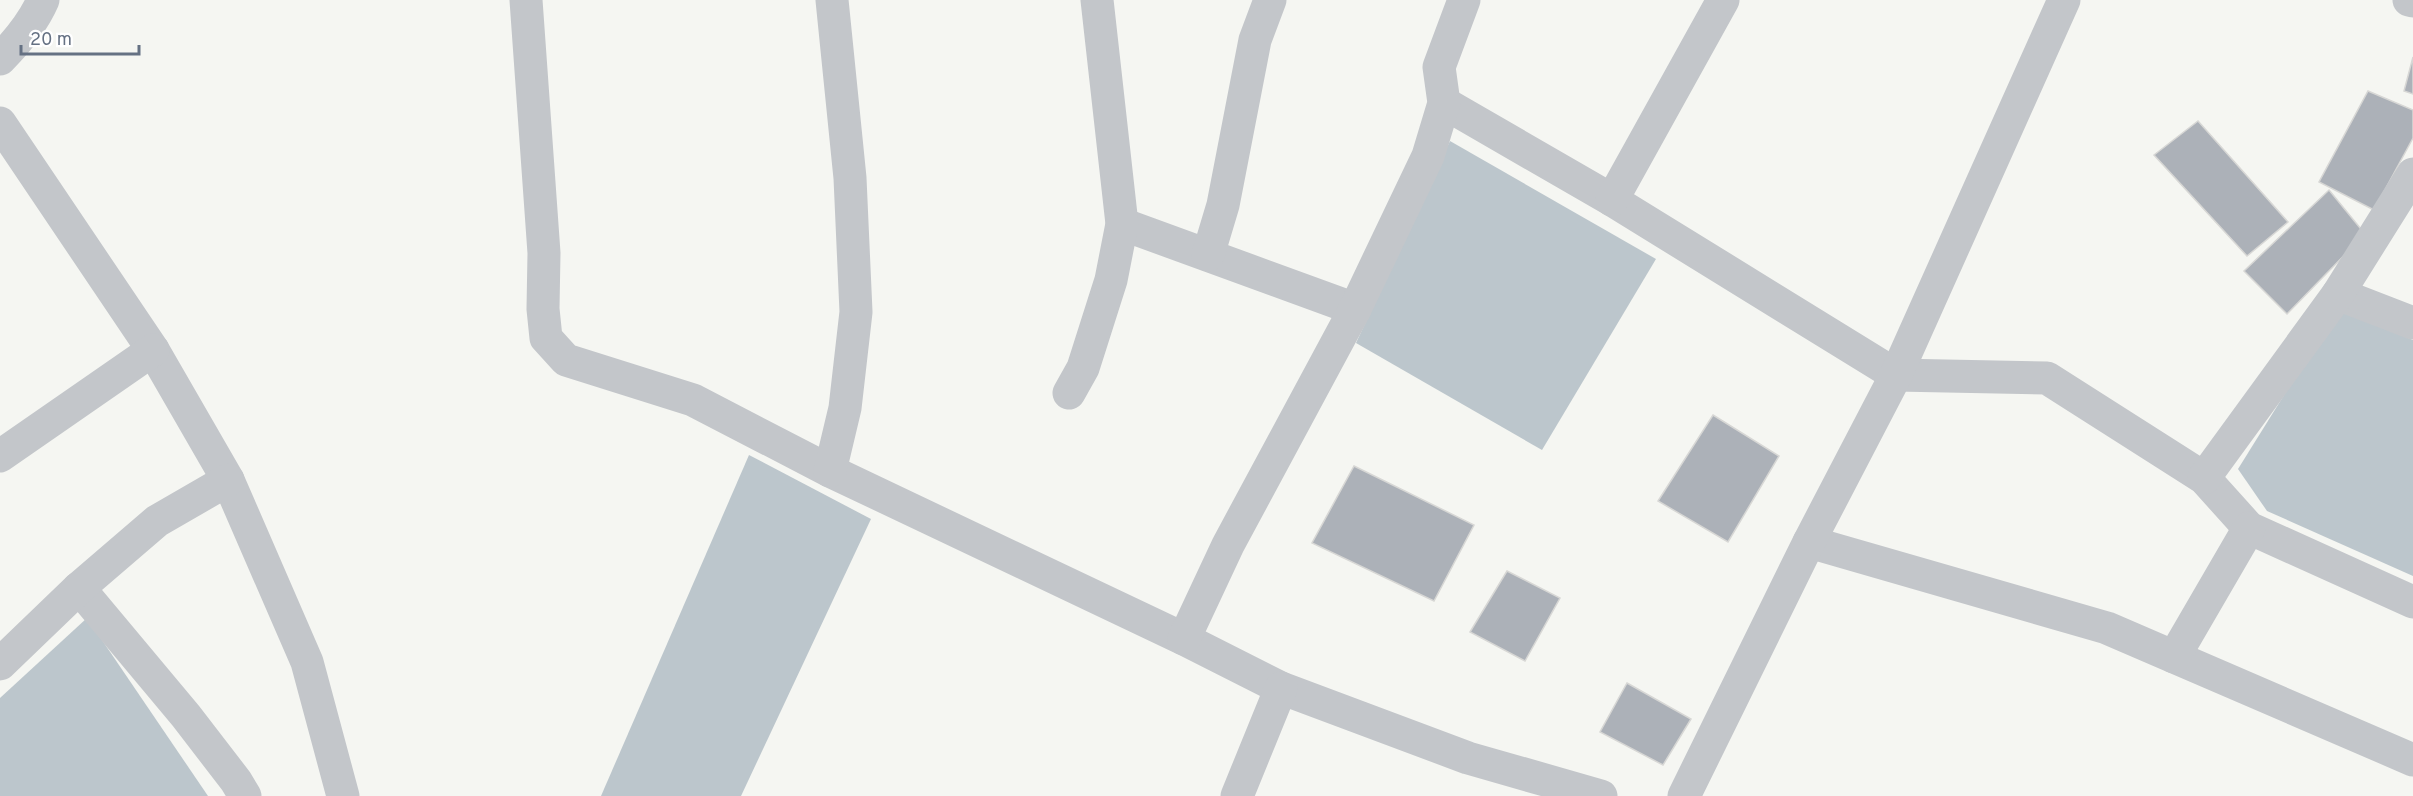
<svg xmlns="http://www.w3.org/2000/svg" width="2413" height="796" font-family="Overpass,sans-serif">
<style>
.water{fill:#bcc6cc}
.building{fill:#acb1b8;stroke:#d7d7d5;stroke-width:1.5}
.lines{fill:none;stroke-linecap:round;stroke-linejoin:round}
.minor{stroke:#c3c6ca;stroke-width:33}
</style>
<rect width="100%" height="100%" fill="#f5f6f2"/>
<g class="water">
<polygon points="1450,141 1656,259 1542,450 1356,343"/>
<polygon points="2337,310 2413,340 2413,576 2267,511 2238,469"/>
<polygon points="749,455 871,519 741,796 601,796"/>
<polygon points="87,618 208,796 0,796 0,698"/>
</g>
<g class="building">
<polygon points="2413,57 2413,94 2404,91"/>
<polygon points="2368,91 2413,110 2413,138 2374,210 2319,182"/>
<polygon points="2198,121 2288,222 2247,256 2154,155"/>
<polygon points="2329,190 2365,234 2287,314 2244,271"/>
<polygon points="1713,415 1779,456 1728,542 1658,501"/>
<polygon points="1354,466 1474,525 1434,601 1312,543"/>
<polygon points="1507,571 1560,598 1525,661 1470,632"/>
<polygon points="1627,683 1691,719 1663,765 1600,732"/>
</g>
<g class="lines">
<g class="minor">
<polyline points="526,0 544,253 543,309 546,338 566,360 693,400 830,471 1184,639 1281,688 1468,758 1601,796"/>
<polyline points="2409,0 2413,1"/>
<path d="M0,59C17,42 33,23 43,0"/>
<polyline points="1444,103 1612,200 1896,375 2047,378 2204,478 2249,528 2413,602"/>
<polyline points="0,123 153,350 228,480 307,662 343,796"/>
<polyline points="1612,200 1723,0"/>
<polyline points="1122,224 1355,309"/>
<polyline points="1208,255 1223,205 1255,40 1270,0"/>
<polyline points="2338,294 2413,323"/>
<polyline points="1069,393 1083,368 1111,280 1122,224 1097,0"/>
<polyline points="0,456 153,350"/>
<polyline points="830,471 845,408 856,312 850,178 832,0"/>
<polyline points="2204,478 2338,294 2413,174"/>
<polyline points="1809,542 2107,628 2413,760"/>
<polyline points="79,588 186,716 236,781 245,796"/>
<polyline points="1184,639 1228,545 1355,309 1428,156 1444,103 1439,67 1464,0"/>
<polyline points="2174,657 2249,528"/>
<polyline points="0,664 79,588 157,521 228,480"/>
<polyline points="1237,796 1281,688"/>
<polyline points="1684,796 1809,542 1896,375 2064,0"/>
</g>
</g>
<path d="M21 45v9h118v-9" fill="none" stroke="#657183" stroke-width="3"/>
<text x="30" y="45" font-size="18" fill="#657183" stroke="#ffffff" stroke-width="4.5" paint-order="stroke">20 m</text>
</svg>
